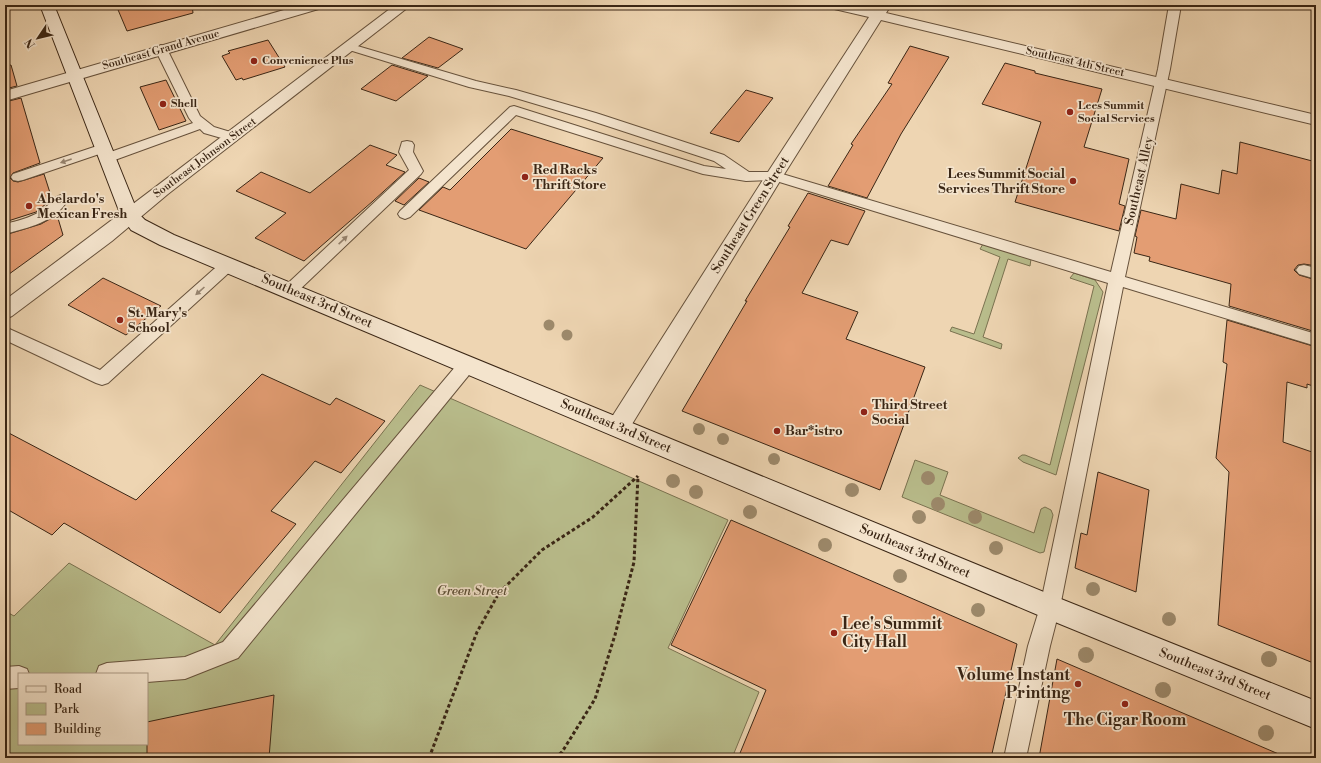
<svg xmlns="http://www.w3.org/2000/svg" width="1321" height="763" font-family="'Libre Bodoni',serif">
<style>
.green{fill:#b9bd8c;stroke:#7a7250;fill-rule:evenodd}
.building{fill:#e39d73;stroke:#3a2615}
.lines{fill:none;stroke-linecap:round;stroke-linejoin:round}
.service-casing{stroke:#67523c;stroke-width:2}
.minor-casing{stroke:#67523c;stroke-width:2}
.secondary-casing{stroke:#3a2615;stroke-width:2}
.path{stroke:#3a2615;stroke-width:3;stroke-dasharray:3.5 2.5;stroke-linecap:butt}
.service{fill:#f4e4cd;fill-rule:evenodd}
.minor{fill:#f4e4cd;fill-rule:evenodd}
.secondary{fill:#f4e4cd;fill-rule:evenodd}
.tree{fill:#9d8a6c}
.oneway{fill:#978571}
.poi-dot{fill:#8f2418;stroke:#f4e4cd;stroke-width:1.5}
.labels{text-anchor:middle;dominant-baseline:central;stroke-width:3.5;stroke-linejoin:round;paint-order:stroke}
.far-street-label{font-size:11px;fill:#3a2615;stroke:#f4e4cd}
.far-poi-label{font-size:11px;font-weight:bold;fill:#3a2615;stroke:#f4e4cd;text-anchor:start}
.poi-label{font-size:13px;font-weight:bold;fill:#3a2615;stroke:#f4e4cd;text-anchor:start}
.street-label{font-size:13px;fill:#3a2615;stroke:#f4e4cd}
.park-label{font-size:13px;font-style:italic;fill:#5a4c33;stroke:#f4e4cd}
.near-poi-label{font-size:16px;font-weight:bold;fill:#3a2615;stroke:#f4e4cd;text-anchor:start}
</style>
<rect width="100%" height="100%" fill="#eed5b2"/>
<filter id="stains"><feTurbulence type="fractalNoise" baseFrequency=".005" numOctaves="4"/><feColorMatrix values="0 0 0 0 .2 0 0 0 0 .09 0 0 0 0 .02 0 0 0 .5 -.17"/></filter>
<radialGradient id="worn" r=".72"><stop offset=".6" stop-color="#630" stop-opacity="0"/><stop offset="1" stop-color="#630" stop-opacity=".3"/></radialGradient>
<g class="green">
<polygon points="983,244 1031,259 1030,266 1008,259 983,337 1002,344 1001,349 950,331 952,327 974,334 1000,257 980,249"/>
<polygon points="1074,273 1095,280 1103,292 1056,475 1023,462 1018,458 1022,455 1025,455 1050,465 1094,286 1070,278"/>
<path d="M420,385L728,520L668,648L759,692L732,758H5V611L14,616L69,563L215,645ZM19,674H147V744H19Z"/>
<polygon points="915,460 948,472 940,495 1034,533 1041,509 1045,507 1051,510 1053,515 1044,552 1040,553 902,497"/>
</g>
<g class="building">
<polygon points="116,5 192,5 193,13 127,31"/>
<polygon points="429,37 463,49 438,68 402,58"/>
<polygon points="268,40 285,67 243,80 242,78 236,80 222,56 230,53 228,51"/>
<polygon points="910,46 949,57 901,134 867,198 828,186 853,145 851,144 892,84 888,83"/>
<polygon points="1005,63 1035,71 1035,73 1102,89 1084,147 1129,159 1119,204 1125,206 1119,231 1015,202 1041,122 982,104"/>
<polygon points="11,65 17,86 5,89 5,66"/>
<polygon points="392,65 428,76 396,101 361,89"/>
<polygon points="166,80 186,121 159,130 140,87"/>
<polygon points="746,90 773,98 739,142 710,133"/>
<polygon points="21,98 40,163 13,173 10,178 13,181 18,182 44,174 52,199 36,212 5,222 5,102"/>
<polygon points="511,129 603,158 526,249 419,210 443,187 450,190"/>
<polygon points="1240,142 1316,162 1316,266 1304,264 1298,265 1294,270 1299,275 1316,280 1316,332 1229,306 1231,284 1149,261 1150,257 1134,253 1137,237 1135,236 1141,210 1176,219 1181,184 1219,194 1222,170 1237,174"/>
<polygon points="370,145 397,155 386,165 405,172 373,201 304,261 255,238 286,213 236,191 261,172 310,193"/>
<polygon points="419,178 429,182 404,205 395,201"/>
<polygon points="808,193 865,211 848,245 831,240 802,293 858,312 846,339 925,367 880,490 682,411 747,301 745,301 790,227 788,226"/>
<polygon points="57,215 63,235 5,277 5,235 41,224"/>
<polygon points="103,278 161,306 126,335 68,305"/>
<polygon points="1227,320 1316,347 1316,387 1307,384 1307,388 1287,382 1283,442 1312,452 1312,460 1316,461 1316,664 1218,625 1229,472 1216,458 1227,364 1223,362"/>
<polygon points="262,374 330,405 336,398 385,421 341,473 315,461 271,511 296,524 220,613 64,523 52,535 5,508 5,431 136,500"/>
<polygon points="1098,472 1149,490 1136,592 1075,568 1081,533 1087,535"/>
<polygon points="731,520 1017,644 991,758 738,758 766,690 671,645"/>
<polygon points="1057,659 1157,702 1288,758 1039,758"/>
<polygon points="274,695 269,758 147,758 147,722"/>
</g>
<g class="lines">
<g class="service-casing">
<g id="service">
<polygon points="1169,5 1181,5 1170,69 1125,277 1316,334 1316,346 1123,287 1060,607 1050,646 1026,758 1004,758 1028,646 1040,607 1108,283 773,180 746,181 703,174 516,115 410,217 405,219 400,217 398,214 400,211 510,107 514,106 704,166 726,169 714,161 586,119 509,96 469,87 346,49 344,47 346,45 354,45 476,81 516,90 596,113 724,155 749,172 774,172 779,173 1111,272 1158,69"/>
<polygon points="161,45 165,47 167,49 200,116 214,127 237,134 239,137 237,140 232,141 204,133 200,129 112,161 107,162 102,161 100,158 102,155 193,123 189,118 155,49 157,47"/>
<polygon points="407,141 412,142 414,145 413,152 423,171 421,174 295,294 290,296 285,294 282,290 285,286 409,170 399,152 402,142"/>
<polygon points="103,144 108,145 110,148 108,151 23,180 18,181 13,180 11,177 13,174"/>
<path d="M61,195L66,197L68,200C54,223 29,227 5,234V224C17,221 30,218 41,211C49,206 53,197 61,195Z"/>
<polygon points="228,260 233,261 236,265 233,269 108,383 102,385 96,383 5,340 5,327 100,370 223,261"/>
<polygon points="1304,265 1316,268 1316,279 1299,274 1296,270 1299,266"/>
<polygon points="467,358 473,360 475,365 473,370 238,658 185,679 147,682 147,674 96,674 99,666 107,663 185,657 223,642 461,360"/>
<polygon points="19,666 27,669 29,674 19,674 19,688 5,689 5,667"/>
</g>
</g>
<g class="minor-casing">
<g id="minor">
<polygon points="301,5 324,5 322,8 5,101 5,91"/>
<path d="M395,5H411L168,194L112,241L12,316L5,319V300C136,203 265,103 395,5Z"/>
<polygon points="828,5 853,5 874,10 877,5 891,5 886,13 1316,115 1316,125 881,20 783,176 626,434 618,437 610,434 607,427 610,420 768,172 869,17 830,8"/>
</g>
</g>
<g class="secondary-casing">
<polygon id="secondary" points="40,5 54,5 138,213 145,220 174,235 1056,597 1316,701 1316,729 1038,615 160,245 131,230 121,216"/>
</g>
<g class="path">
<polyline points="429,758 477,632 499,593 542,550 593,517 638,476"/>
<polyline points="555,758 562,752 595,699 615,635 634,562 638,476"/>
</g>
<use href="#service" class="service"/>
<use href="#minor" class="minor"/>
<use href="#secondary" class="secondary"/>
</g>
<g class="tree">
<circle cx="549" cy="325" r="5.5"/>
<circle cx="567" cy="335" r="5.5"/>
<circle cx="699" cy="429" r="6"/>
<circle cx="723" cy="439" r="6"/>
<circle cx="774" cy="459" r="6"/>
<circle cx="928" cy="478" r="7"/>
<circle cx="673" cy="481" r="7"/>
<circle cx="852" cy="490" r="7"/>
<circle cx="696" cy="492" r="7"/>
<circle cx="938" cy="504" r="7"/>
<circle cx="750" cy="512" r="7"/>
<circle cx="919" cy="517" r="7"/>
<circle cx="975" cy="517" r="7"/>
<circle cx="825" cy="545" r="7"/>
<circle cx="996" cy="548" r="7"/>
<circle cx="900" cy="576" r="7"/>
<circle cx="1093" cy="589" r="7"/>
<circle cx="978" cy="610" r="7"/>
<circle cx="1169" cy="619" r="7"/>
<circle cx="1086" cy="655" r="8"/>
<circle cx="1269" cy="659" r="8"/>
<circle cx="1163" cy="690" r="8"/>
<circle cx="1266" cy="733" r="8"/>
</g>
<defs><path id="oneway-solid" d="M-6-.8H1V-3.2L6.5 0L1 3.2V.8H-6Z"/></defs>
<g class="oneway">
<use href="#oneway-solid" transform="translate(66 161) rotate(161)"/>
<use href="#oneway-solid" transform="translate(343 240) rotate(-43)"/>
<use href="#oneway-solid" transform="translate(200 291) rotate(138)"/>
</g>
<g class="poi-dot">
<circle cx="254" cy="61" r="4"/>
<circle cx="163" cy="104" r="4"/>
<circle cx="1070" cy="112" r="4"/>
<circle cx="525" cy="177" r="4"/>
<circle cx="1073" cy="181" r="4"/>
<circle cx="29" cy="206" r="4"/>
<circle cx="120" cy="320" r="4"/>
<circle cx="864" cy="412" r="4"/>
<circle cx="777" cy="431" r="4"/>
<circle cx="834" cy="633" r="4"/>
<circle cx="1078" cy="684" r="4"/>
<circle cx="1125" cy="704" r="4"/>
</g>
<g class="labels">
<g class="far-street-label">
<text transform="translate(161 50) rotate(-16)">Southeast Grand Avenue</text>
<text transform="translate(1075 62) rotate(13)">Southeast 4th Street</text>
<text transform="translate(205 158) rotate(-37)">Southeast Johnson Street</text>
</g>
<g class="far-poi-label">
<text x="262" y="61">Convenience Plus</text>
<text x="171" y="104">Shell</text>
<text x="1078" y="106">Lees Summit<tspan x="1078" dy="13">Social Services</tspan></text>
</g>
<g class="poi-label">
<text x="533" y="170">Red Racks<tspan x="533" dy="15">Thrift Store</tspan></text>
<text x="1065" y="174" text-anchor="end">Lees Summit Social<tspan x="1065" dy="15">Services Thrift Store</tspan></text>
<text x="37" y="199">Abelardo's<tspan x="37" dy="15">Mexican Fresh</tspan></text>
<text x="128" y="313">St. Mary's<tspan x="128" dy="15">School</tspan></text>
<text x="872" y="405">Third Street<tspan x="872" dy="15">Social</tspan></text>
<text x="785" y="431">Bar*istro</text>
</g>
<g class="street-label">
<text transform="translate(1139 181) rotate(-77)">Southeast Alley</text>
<text transform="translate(750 215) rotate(-58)">Southeast Green Street</text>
<text transform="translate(317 301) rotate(23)">Southeast 3rd Street</text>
<text transform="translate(616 426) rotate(23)">Southeast 3rd Street</text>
<text transform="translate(915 551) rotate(23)">Southeast 3rd Street</text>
<text transform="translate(1215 674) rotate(22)">Southeast 3rd Street</text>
</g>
<g class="park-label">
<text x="472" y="591">Green Street</text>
</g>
<g class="near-poi-label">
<text x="842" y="624">Lee's Summit<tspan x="842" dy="18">City Hall</tspan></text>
<text x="1070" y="675" text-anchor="end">Volume Instant<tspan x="1070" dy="18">Printing</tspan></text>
<text x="1125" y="720" text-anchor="middle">The Cigar Room</text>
</g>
</g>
<rect width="1321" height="763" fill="none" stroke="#eed5b2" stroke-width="20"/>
<rect x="6" y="6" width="1309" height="751" fill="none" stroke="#3a2615" stroke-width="2"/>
<rect x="10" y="10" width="1301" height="743" fill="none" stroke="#3a2615"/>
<rect x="18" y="673" width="130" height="72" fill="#f4e4cd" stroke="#aa9883"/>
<rect x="26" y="686" width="20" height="6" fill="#f4e4cd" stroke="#aa9883"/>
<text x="54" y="693" font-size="12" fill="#3a2615">Road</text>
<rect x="26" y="703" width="20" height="12" fill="#b9bd8c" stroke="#aa9883"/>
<text x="54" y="713" font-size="12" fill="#3a2615">Park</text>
<rect x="26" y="723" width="20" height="12" fill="#e39d73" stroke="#aa9883"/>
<text x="54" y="733" font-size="12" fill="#3a2615">Building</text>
<g transform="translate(38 38) rotate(235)" stroke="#f4e4cd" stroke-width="3" paint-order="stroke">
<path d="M0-3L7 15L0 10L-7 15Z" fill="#3a2615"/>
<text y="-6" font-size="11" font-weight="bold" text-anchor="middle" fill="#3a2615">N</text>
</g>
<rect width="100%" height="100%" filter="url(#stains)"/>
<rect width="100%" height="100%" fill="url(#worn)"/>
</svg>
